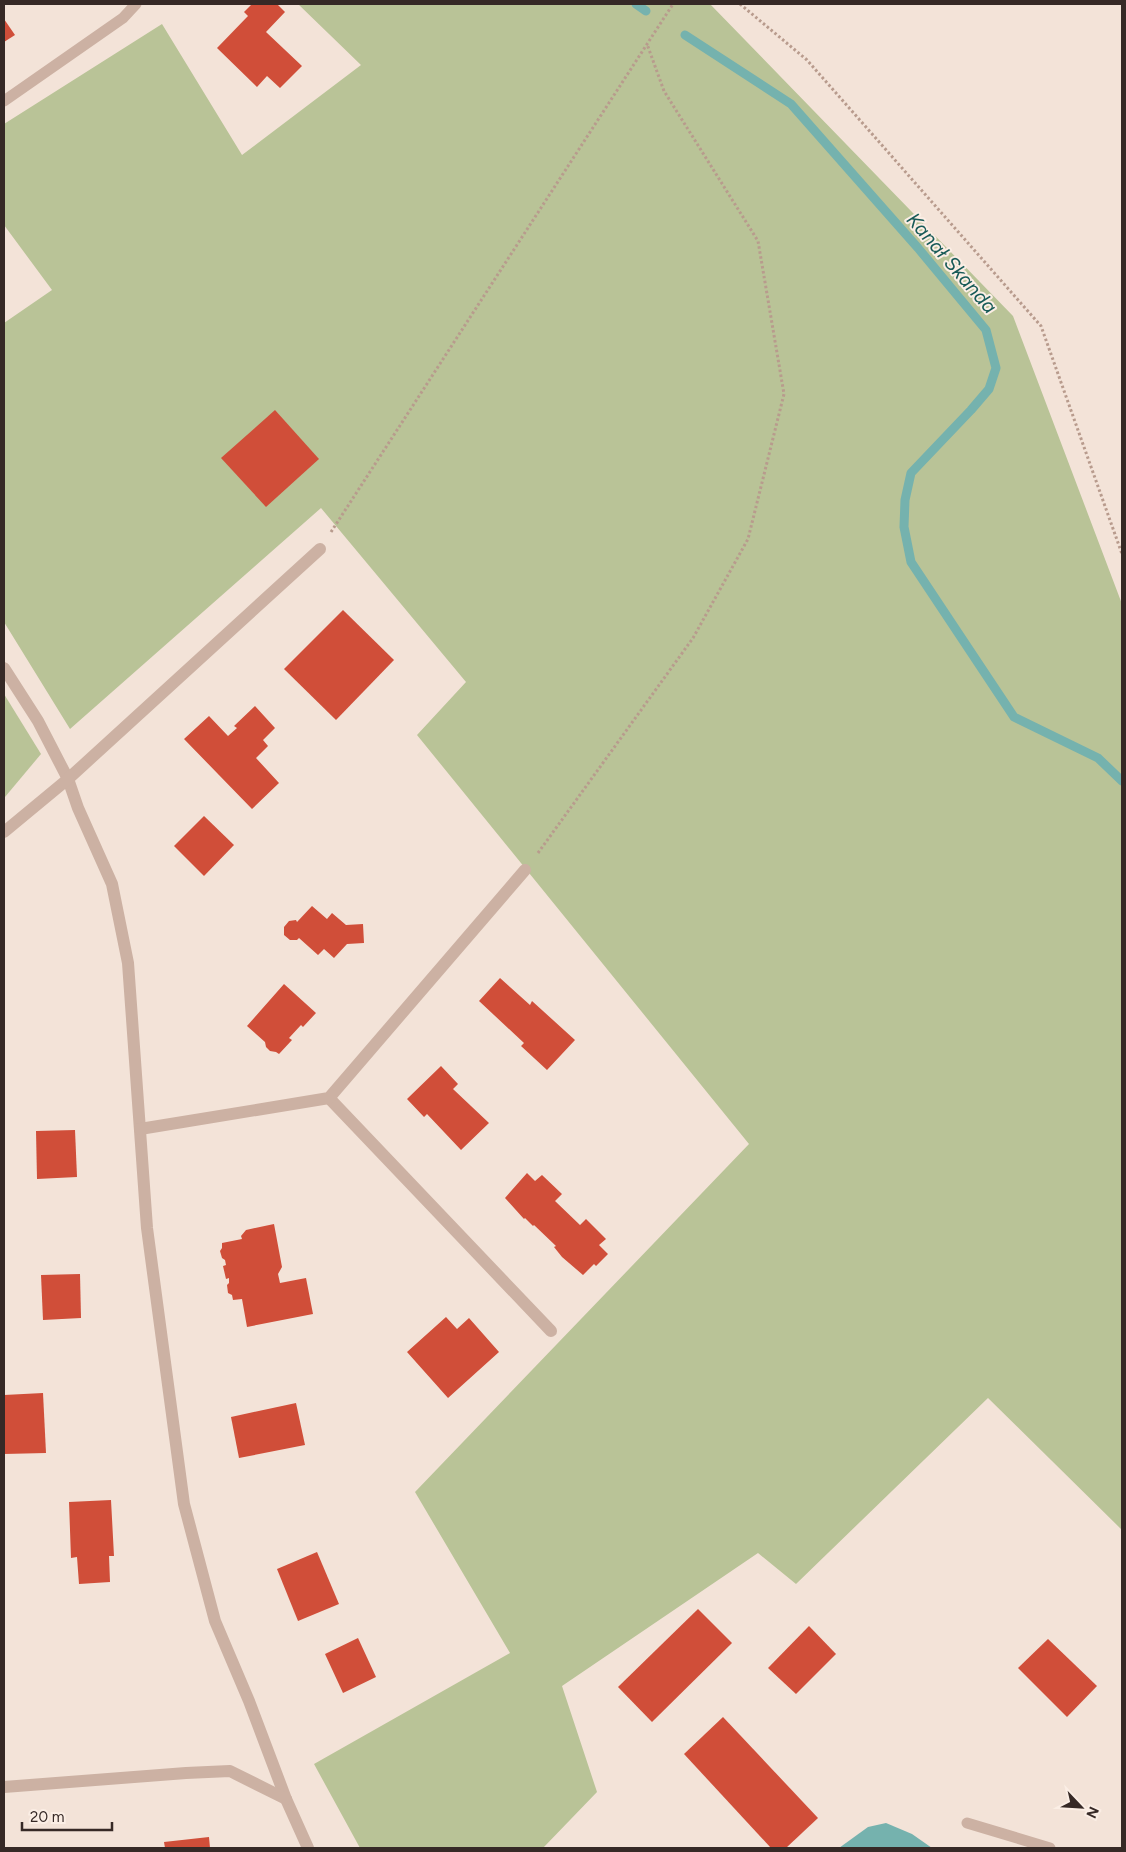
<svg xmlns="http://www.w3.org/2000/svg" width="1126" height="1852" font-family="Figtree,sans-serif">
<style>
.green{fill:#b9c397}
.water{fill:#75b2ae}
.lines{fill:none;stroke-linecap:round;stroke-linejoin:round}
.stream{stroke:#75b2ae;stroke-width:9}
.building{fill:#d04e39}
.path{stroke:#b89b8d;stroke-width:3;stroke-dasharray:2.5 2.5;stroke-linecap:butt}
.service{stroke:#ccb1a3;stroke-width:11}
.minor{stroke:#ccb1a3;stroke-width:12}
.labels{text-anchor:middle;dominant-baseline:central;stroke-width:4;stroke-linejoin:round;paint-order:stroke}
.water-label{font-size:20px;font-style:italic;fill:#185b58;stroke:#fbeee5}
</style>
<rect width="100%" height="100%" fill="#f3e3d8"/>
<g class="green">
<polygon points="298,4 710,4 1013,316 1122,604 1122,1530 988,1398 796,1584 758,1553 562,1686 597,1792 543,1848 360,1848 314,1764 510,1653 415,1492 749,1144 417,735 466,682 321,508 70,729 4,622 4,323 52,290 4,225 4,124 162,24 242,155 361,65"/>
<polygon points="4,694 41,754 5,797 4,796"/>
</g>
<polygon class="water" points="886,1823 912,1834 932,1848 839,1848 868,1827"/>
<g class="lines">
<g class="stream">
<polyline points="636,4 646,11"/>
<polyline points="685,35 791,104 918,248 986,330 996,368 989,389 971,410 911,473 905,500 904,527 911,562 1014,717 1098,758 1122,781"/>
</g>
</g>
<g class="building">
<polygon points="252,4 277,4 285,12 266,32 302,66 280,88 267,76 257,87 217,48 248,16 244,12"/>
<polygon points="4,19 15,35 4,42"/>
<polygon points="275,410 319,459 266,507 221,458"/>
<polygon points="343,610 394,660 336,720 284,669"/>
<polygon points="255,706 275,728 263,740 268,746 256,758 279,783 252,809 184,739 209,716 228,736 237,728 234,726"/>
<polygon points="204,816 234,845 204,876 174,846"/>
<polygon points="312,906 327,919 332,913 346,925 363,924 364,943 347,944 334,958 324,949 318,955 299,938 297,940 290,940 284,935 284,927 289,921 296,920 297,922"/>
<polygon points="500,978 530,1005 532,1001 575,1040 547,1070 521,1046 524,1043 479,1001"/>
<polygon points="284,984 316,1013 303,1027 301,1025 289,1038 292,1040 279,1054 276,1052 270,1051 266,1047 265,1042 247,1026"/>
<polygon points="441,1066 458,1084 453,1089 489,1123 461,1150 427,1114 424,1117 407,1099"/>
<polygon points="75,1130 77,1177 37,1179 36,1131"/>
<polygon points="527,1173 535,1181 542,1175 562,1194 555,1201 580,1225 586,1219 606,1239 599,1245 608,1254 596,1266 594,1264 583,1275 562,1257 554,1247 556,1246 534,1225 533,1226 525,1218 524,1219 505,1198"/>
<polygon points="274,1224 282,1267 278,1274 280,1283 306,1278 313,1314 247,1327 242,1299 233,1300 232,1295 228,1293 227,1285 229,1283 229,1278 226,1279 223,1266 226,1265 225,1260 222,1258 220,1251 222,1248 222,1243 242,1239 241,1236 246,1230"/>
<polygon points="80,1274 81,1318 43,1320 41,1275"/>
<polygon points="446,1317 457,1329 469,1318 499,1352 448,1398 407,1352"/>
<polygon points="43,1393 46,1453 4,1454 4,1395"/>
<polygon points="296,1403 305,1445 239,1458 231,1417"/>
<polygon points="111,1500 114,1556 109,1556 110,1582 79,1584 77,1557 71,1558 69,1502"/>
<polygon points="317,1552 339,1604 298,1621 277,1569"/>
<polygon points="698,1609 732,1643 652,1722 618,1687"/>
<polygon points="809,1626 836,1654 796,1694 768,1668"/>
<polygon points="358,1638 376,1677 343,1693 325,1654"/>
<polygon points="1048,1639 1097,1686 1067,1717 1018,1668"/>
<polygon points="723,1717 818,1818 786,1848 771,1848 684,1754"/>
<polygon points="209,1837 210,1848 165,1848 164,1842"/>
</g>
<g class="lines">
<g class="path">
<polyline points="740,4 807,60 1041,326 1122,554"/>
<polyline points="331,532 673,4"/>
<polyline points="538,853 693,638 748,539 784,394 758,241 664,91 647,44"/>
</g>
<g class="service">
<polyline points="4,101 123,18 136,4"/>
<polyline points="967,1823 1050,1848"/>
</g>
<g class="minor">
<polyline points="4,668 38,721 68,779 78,808 112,884 128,963 147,1228 184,1504 215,1621 249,1701 286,1799 308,1848"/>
<polyline points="4,832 68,779 320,549"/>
<polyline points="329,1098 551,1331"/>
<polyline points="140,1129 329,1098 525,870"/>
<polyline points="4,1787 186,1773 230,1771 286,1799"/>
</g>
</g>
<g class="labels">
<g class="water-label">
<text transform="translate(952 263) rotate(49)">Kanał Skanda</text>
</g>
</g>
<rect width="1126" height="1852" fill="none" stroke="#362926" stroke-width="10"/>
<g transform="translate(1081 1807) rotate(115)" stroke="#fbeee5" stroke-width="4" paint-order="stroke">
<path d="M0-4L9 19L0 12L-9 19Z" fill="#362926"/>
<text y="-8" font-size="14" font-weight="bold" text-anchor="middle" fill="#362926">N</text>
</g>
<path d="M22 1822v8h90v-8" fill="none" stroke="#362926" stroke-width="2.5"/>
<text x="30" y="1822" font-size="15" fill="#362926" stroke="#fbeee5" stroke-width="4" paint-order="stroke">20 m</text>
</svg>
